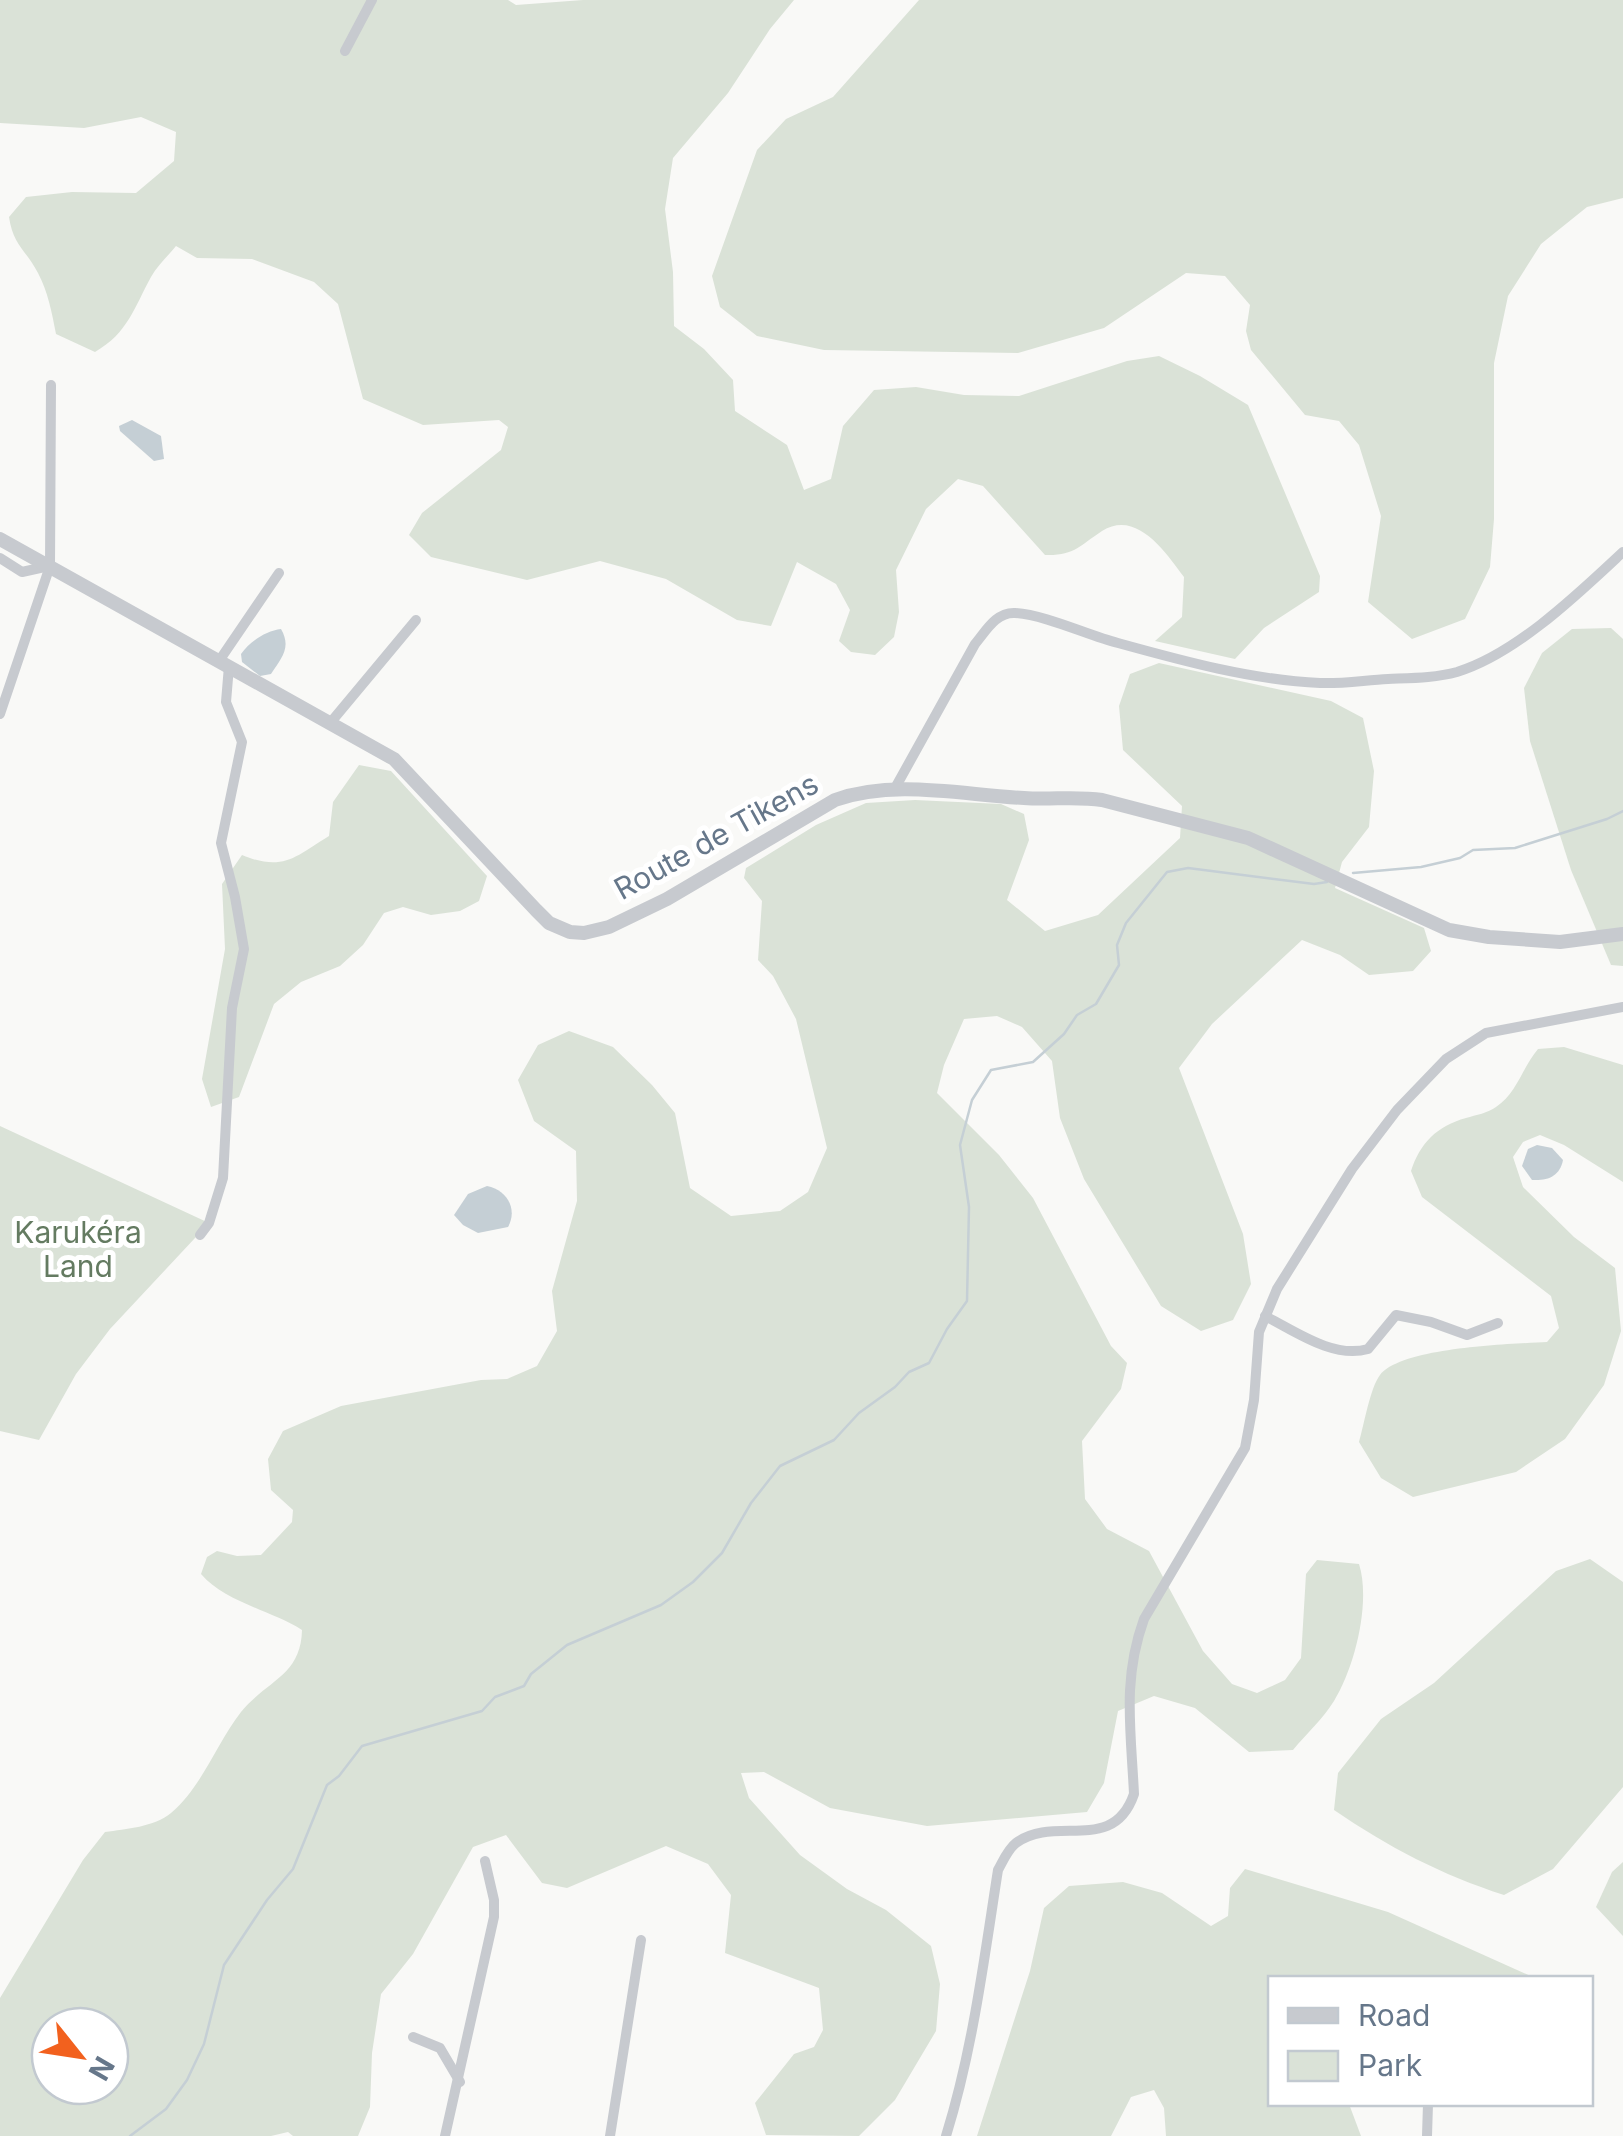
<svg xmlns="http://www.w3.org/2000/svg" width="1623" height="2136" font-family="Inter,sans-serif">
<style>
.green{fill:#dae2d7;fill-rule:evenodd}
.water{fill:#c5cfd5}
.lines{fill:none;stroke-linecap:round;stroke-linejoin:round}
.stream{stroke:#c5cfd5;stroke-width:2.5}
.minor{stroke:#c7cacf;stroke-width:10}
.tertiary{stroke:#c7cacf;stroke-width:14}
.labels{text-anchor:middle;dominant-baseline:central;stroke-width:10;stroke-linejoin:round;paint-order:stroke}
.street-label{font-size:30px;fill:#66778a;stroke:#fff}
.park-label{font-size:30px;fill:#647b61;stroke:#fff}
</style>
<rect width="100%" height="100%" fill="#f9f9f7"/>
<g class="green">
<path d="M0,0H508L516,5L583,0H794L770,29L728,93L673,158L665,209L673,272L674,326L704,349L733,380L735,411L787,445L804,490L831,479L843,426L874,390L916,387L964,395L1019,396L1127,361L1159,356L1200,376L1248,405L1320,576L1319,592L1264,628L1235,659L1155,641L1182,617L1184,577C1166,553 1137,509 1102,531C1079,546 1074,556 1045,555L983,486L958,479L926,509L896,570L899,612L894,637L875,655L851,652L839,641L850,610L836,584L797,562L771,626L737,620L666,579L600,561L527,580L431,557L409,535L422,513L501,450L508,427L499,420L423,425L363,399L338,304L314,282L252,259L197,258L176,246C168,256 157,266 151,277C134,308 128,333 95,352L56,334C52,313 48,292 38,273C26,250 13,245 9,217L26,197L72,192L136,193L174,161L176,132L141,117L84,128L0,123Z"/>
<polygon points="919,0 1623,0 1623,198 1587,207 1541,244 1508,296 1494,363 1494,519 1490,567 1465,619 1412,639 1368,602 1381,516 1359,445 1339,421 1305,415 1251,350 1246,331 1250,305 1225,276 1186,273 1104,328 1018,353 824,350 757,336 720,307 712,276 757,150 786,119 833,97"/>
<polygon points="1611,628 1623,639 1623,966 1611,965 1571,870 1530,741 1524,688 1542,653 1572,629"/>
<path d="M1159,663L1331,701L1363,718L1374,771L1369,827L1342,862L1335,888L1424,928L1431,951L1413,971L1369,975L1340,955L1302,940L1212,1024L1179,1068L1243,1234L1251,1284L1233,1320L1201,1331L1161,1306L1084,1179L1060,1118L1052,1061L1022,1027L997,1016L964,1019L944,1065L937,1093L999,1155L1033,1198L1111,1346L1127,1363L1121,1389L1082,1441L1085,1499L1107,1529L1149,1551L1203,1651L1232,1684L1257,1693L1285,1680L1301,1658L1306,1574L1317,1560L1359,1564C1371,1602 1355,1667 1334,1701C1323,1719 1306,1734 1293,1750L1249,1752L1195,1708L1154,1696L1118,1711L1104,1783L1087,1812L927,1826L830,1808L764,1772L741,1773L749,1798L800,1855L847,1889L886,1910L931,1946L940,1984L936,2031L895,2100L859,2136L766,2135L755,2103L794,2054L814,2047L823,2030L819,1988L725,1953L731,1895L708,1864L666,1846L567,1888L542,1883L506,1835L473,1847L413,1954L381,1994L372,2053L370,2107L358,2136H293L288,2132L271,2136H0V1998L83,1860L105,1832C126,1829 154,1827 171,1813C202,1787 216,1744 241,1712C267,1680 301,1676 302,1630C270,1610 225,1602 201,1574L207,1557L217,1551L237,1556L261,1555L292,1522L293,1510L271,1490L268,1459L283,1431L341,1406L481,1380L507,1379L537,1366L557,1331L552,1291L577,1201L576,1151L534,1121L518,1080L538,1045L569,1031L613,1047L652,1085L675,1113L690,1188L731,1216L780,1211L808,1192L827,1148L796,1019L773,976L758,960L762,901L744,878L746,868L816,825L866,803L915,800L1001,804L1024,814L1029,840L1007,900L1045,931L1098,915L1180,838L1182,806L1123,750L1119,706L1130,674ZM50,2026H110V2086H50Z"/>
<path d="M359,765L391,771L487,876L479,901L460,911L431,915L403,907L384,913L363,945L340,966L301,982L274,1004L239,1097L211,1107L202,1079L225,949L222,884L242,855C283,872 295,857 329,836L333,802Z"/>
<path d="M1564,1047L1623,1065V1182L1564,1145L1540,1135L1523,1142L1513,1157L1523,1187L1574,1237L1615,1268L1621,1331L1604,1385L1565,1439L1516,1472L1413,1497L1381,1478L1359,1442C1364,1425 1370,1388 1380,1375C1402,1347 1511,1344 1547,1342L1559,1328L1551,1296L1422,1197L1411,1171C1420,1143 1437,1126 1466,1118C1476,1115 1488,1113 1496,1107C1517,1093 1522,1068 1538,1049Z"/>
<polygon points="0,1126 209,1223 110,1329 76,1374 39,1440 0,1431"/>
<path d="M1590,1559L1623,1582V1787L1553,1869L1504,1895C1442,1875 1388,1847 1334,1810L1338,1773L1381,1719L1434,1683L1556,1571Z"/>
<polygon points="1623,1862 1623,1936 1596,1907 1612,1872"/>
<polygon points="1245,1869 1388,1912 1535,1978 1270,1978 1270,2104 1349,2104 1361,2136 1166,2136 1164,2108 1154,2090 1131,2097 1111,2136 977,2136 1030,1971 1044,1908 1069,1886 1123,1882 1162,1893 1211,1926 1228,1916 1230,1888"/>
</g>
<g class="water">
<polygon points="132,420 161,436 164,459 154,461 120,431 119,426"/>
<path d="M281,629C292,648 281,658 271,674L260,676L242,662L241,654C250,641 266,631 281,629Z"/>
<path d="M1537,1145L1552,1148L1563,1160C1560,1176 1548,1181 1532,1180L1522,1166L1528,1149Z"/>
<path d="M487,1186C507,1190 518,1209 508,1227L478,1233L463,1225L454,1215L468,1194Z"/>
</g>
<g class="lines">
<g class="stream">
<polyline points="1353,873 1421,867 1460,858 1473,850 1515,848 1607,819 1623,811"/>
<polyline points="130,2136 166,2109 187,2080 204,2044 224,1965 267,1900 293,1869 327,1785 339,1776 362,1746 482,1711 495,1697 524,1686 531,1674 567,1645 661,1605 693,1582 722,1553 751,1503 780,1466 834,1440 859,1413 895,1387 909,1372 929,1363 947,1329 967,1301 969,1207 960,1145 972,1100 991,1070 1033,1062 1064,1034 1077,1015 1096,1004 1119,965 1117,945 1126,923 1167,872 1188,868 1314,884 1327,882"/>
</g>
<g class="minor">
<polyline points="345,51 372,0"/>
<polyline points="0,558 22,572 49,566"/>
<polyline points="219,661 279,573"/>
<polyline points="0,714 50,566 51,385"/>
<polyline points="331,722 416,620"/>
<path d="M894,790L975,644C986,631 996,612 1015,613C1046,615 1087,635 1118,643C1183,661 1252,680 1320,683C1342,684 1366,680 1388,679C1411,678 1435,678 1457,672C1516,654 1578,594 1623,552"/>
<polyline points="200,1235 209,1223 223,1178 232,1008 244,949 235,897 221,843 242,742 226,702 229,666"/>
<path d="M1265,1316C1295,1331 1333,1359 1368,1349L1396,1315L1431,1322L1467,1335L1498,1323"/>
<polyline points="413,2037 440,2048 460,2082"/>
<polyline points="445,2136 494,1917 494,1900 485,1861"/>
<polyline points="610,2136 641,1940"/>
<path d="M946,2136C973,2049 984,1959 998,1870C1003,1861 1008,1849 1016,1843C1056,1814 1113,1855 1134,1794C1131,1730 1122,1680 1144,1619L1245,1448L1254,1400L1259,1332L1277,1289L1352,1169L1397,1110L1446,1059L1486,1033L1623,1007"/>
<polyline points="1427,2136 1428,2104"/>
</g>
<path class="tertiary" d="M0,539L394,759L536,910L549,923L570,932L584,933L609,927L667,899L835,800C895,779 962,795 1024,798C1050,800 1076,796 1102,800L1248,838L1449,930L1489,937L1560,942L1623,934"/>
</g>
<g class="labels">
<g class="street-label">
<text transform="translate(716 836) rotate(-29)">Route de Tikens</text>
</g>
<g class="park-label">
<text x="78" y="1232">Karukéra<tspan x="78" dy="34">Land</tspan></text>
</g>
</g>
<rect x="1268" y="1976" width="325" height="130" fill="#ffffff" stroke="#c2c9d0" stroke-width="2.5"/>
<rect x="1288" y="2008" width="50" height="15" fill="#c7cacf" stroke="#c2c9d0" stroke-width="2.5"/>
<text x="1358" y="2026" font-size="30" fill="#66778a">Road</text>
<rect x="1288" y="2051" width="50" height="30" fill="#dae2d7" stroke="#c2c9d0" stroke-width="2.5"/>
<text x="1358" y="2076" font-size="30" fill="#66778a">Park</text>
<g transform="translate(80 2056) rotate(120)"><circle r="48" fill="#ffffff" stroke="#c2c9d0" stroke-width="2.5"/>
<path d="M0-8L18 38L0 25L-18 38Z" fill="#f2611e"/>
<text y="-15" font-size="28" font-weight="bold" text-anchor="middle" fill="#66778a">N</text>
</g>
</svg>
